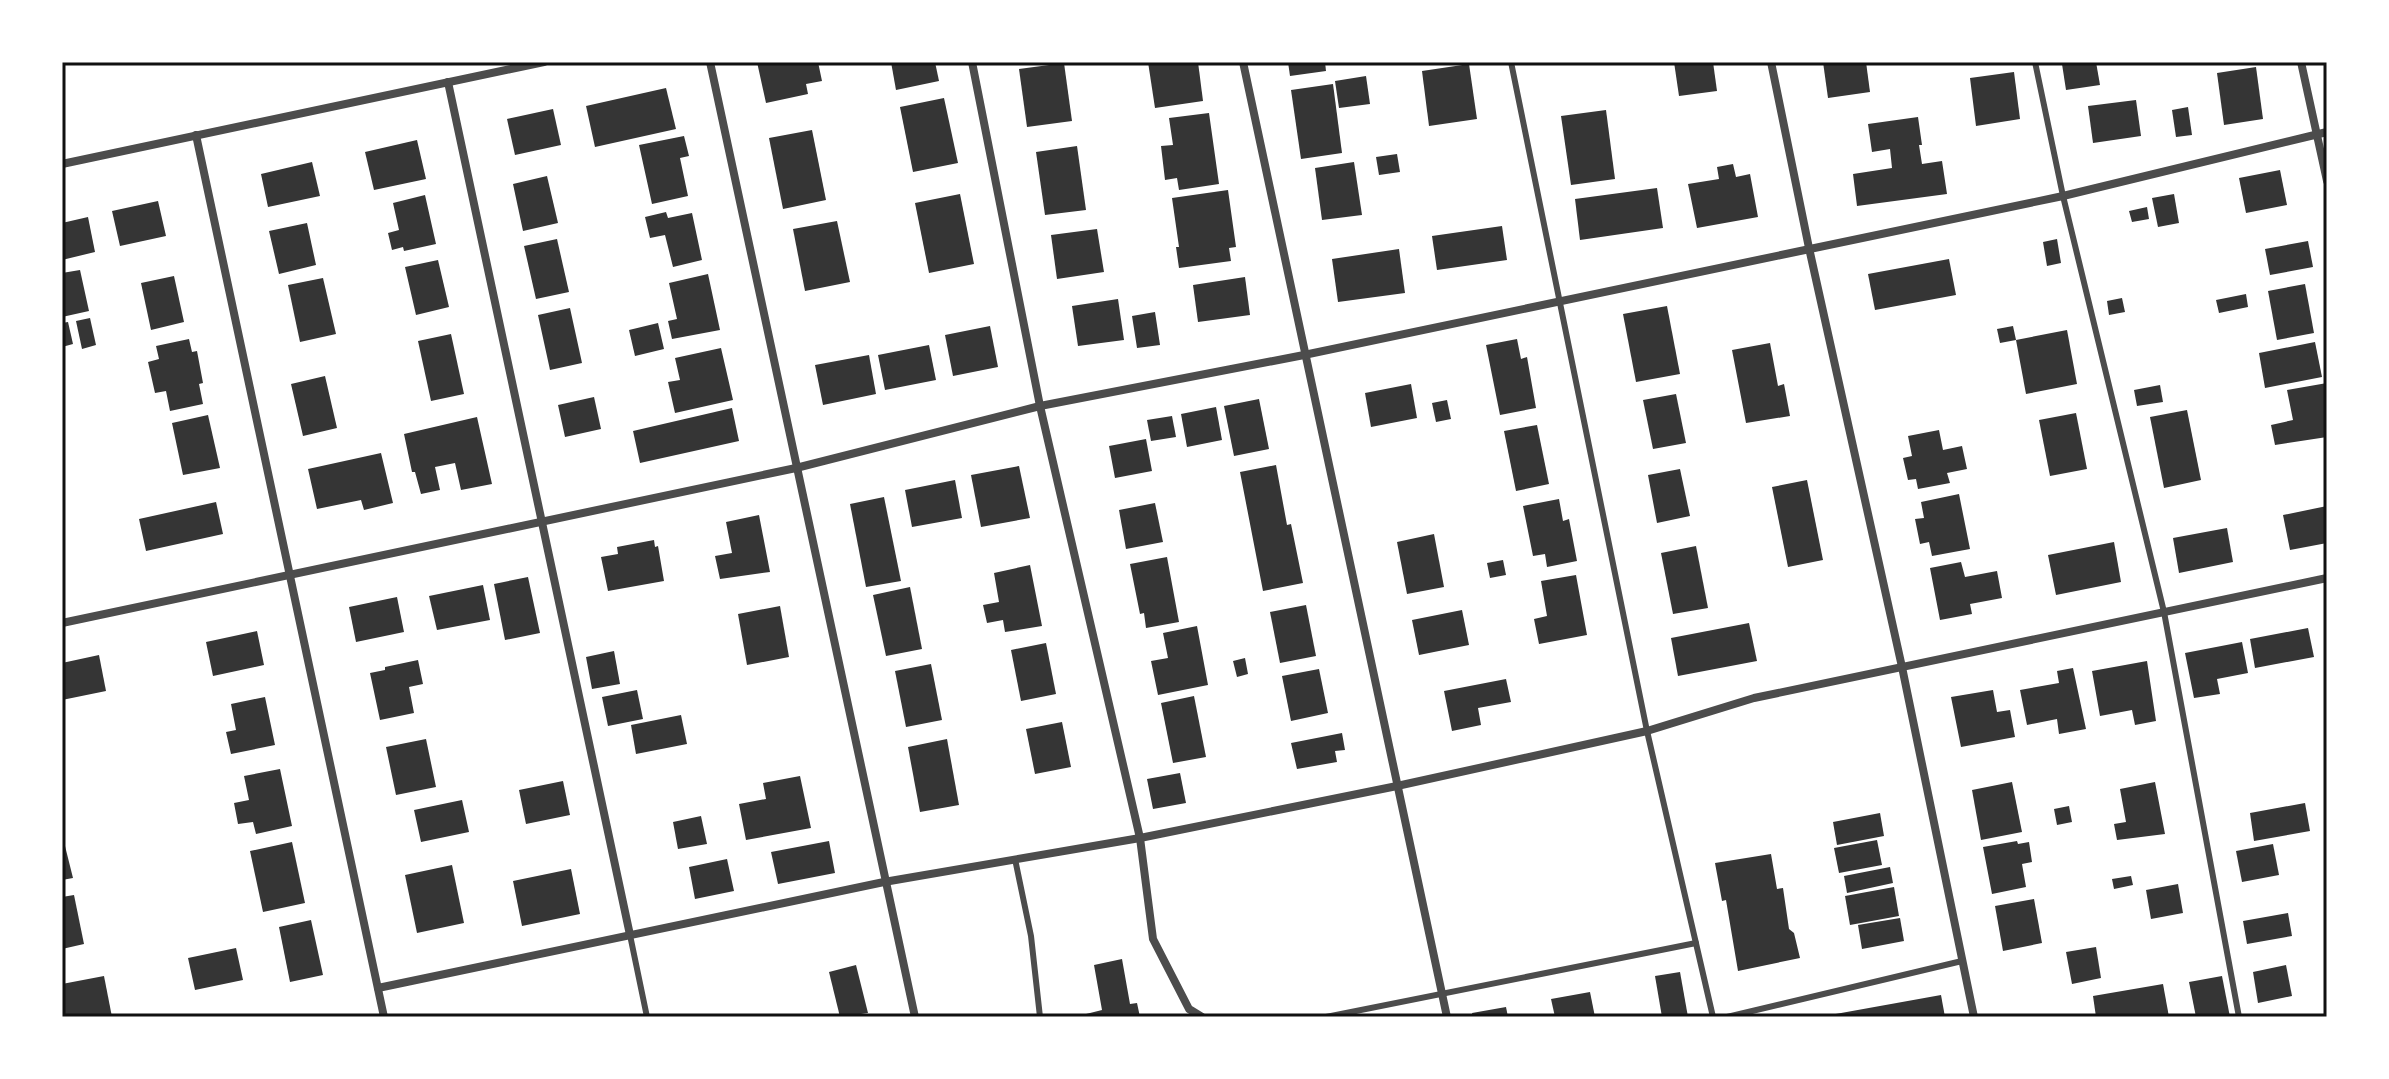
<svg xmlns="http://www.w3.org/2000/svg" width="2389" height="1079" font-family="'Titillium Web',sans-serif">
<style>
.building{fill:#353535}
.lines{fill:none;stroke-linecap:round;stroke-linejoin:round}
.service{stroke:#4c4c4c;stroke-width:6}
.minor{stroke:#4c4c4c;stroke-width:8}
.neatline{fill:none;stroke:#111;stroke-width:3}
</style>
<rect width="100%" height="100%" fill="#fff"/>
<g class="building">
<polygon points="757,62 818,62 822,81 806,84 808,94 766,103"/>
<polygon points="891,62 935,62 939,81 896,90"/>
<polygon points="1148,62 1198,62 1203,101 1155,108"/>
<polygon points="1288,62 1325,62 1326,71 1290,76"/>
<polygon points="1674,62 1713,62 1717,91 1679,96"/>
<polygon points="1823,62 1866,62 1870,92 1828,98"/>
<polygon points="2077,62 2096,62 2100,85 2066,90 2062,64"/>
<polygon points="1064,63 1072,121 1027,127 1019,69"/>
<polygon points="1469,64 1477,119 1429,126 1422,71"/>
<polygon points="2256,67 2263,119 2224,125 2217,73"/>
<polygon points="2014,72 2020,119 1976,126 1970,78"/>
<polygon points="1366,76 1370,104 1339,108 1335,81"/>
<polygon points="1333,84 1342,153 1301,159 1291,90"/>
<polygon points="666,88 676,129 595,147 586,106"/>
<polygon points="944,98 958,163 913,172 900,107"/>
<polygon points="2136,100 2141,136 2093,143 2088,106"/>
<polygon points="2188,107 2192,135 2176,137 2172,110"/>
<polygon points="553,109 561,145 515,155 507,119"/>
<polygon points="1606,110 1615,179 1571,185 1561,116"/>
<polygon points="1209,113 1219,184 1179,190 1177,178 1165,180 1161,146 1173,145 1169,118"/>
<polygon points="1918,117 1922,145 1919,145 1922,164 1942,161 1947,194 1857,206 1853,174 1892,168 1890,149 1872,152 1868,124"/>
<polygon points="812,130 826,200 783,209 769,138"/>
<polygon points="684,136 689,156 680,158 688,196 652,204 639,145"/>
<polygon points="417,140 426,179 374,190 365,152"/>
<polygon points="1077,146 1086,210 1045,215 1036,152"/>
<polygon points="1397,154 1400,172 1379,175 1376,157"/>
<polygon points="312,162 320,196 268,207 261,174"/>
<polygon points="1354,162 1362,215 1322,220 1315,168"/>
<polygon points="1733,164 1736,177 1750,174 1758,217 1697,228 1688,184 1719,179 1717,167"/>
<polygon points="2280,170 2287,205 2246,213 2239,178"/>
<polygon points="547,176 558,223 523,231 513,184"/>
<polygon points="1657,188 1663,228 1580,240 1575,199"/>
<polygon points="1228,190 1236,247 1229,248 1231,261 1179,268 1176,247 1179,247 1172,198"/>
<polygon points="960,194 974,264 929,273 915,203"/>
<polygon points="2174,194 2179,223 2158,227 2152,198"/>
<polygon points="425,195 436,244 404,251 403,247 392,250 388,233 399,230 393,203"/>
<polygon points="158,201 166,236 120,246 112,211"/>
<polygon points="2147,207 2149,219 2132,222 2129,211"/>
<polygon points="666,212 668,218 692,213 702,260 673,267 665,235 650,238 645,217"/>
<polygon points="88,217 95,252 62,260 62,223"/>
<polygon points="837,221 850,282 805,291 793,229"/>
<polygon points="307,223 316,265 279,274 269,231"/>
<polygon points="1502,226 1507,260 1437,270 1432,236"/>
<polygon points="1097,229 1104,272 1057,279 1051,235"/>
<polygon points="557,239 569,292 536,299 524,246"/>
<polygon points="2057,239 2061,263 2047,266 2043,242"/>
<polygon points="2308,241 2313,267 2270,275 2265,249"/>
<polygon points="1399,249 1405,293 1338,302 1332,259"/>
<polygon points="1949,259 1956,295 1875,310 1868,274"/>
<polygon points="438,260 449,307 416,315 405,267"/>
<polygon points="80,270 89,311 62,317 62,273"/>
<polygon points="708,274 720,330 672,339 668,321 677,319 669,283"/>
<polygon points="174,276 184,322 151,330 141,283"/>
<polygon points="1245,277 1250,315 1198,322 1193,285"/>
<polygon points="323,278 336,334 300,342 288,285"/>
<polygon points="2305,284 2314,333 2277,340 2268,291"/>
<polygon points="2246,294 2248,307 2219,313 2216,300"/>
<polygon points="2122,298 2125,312 2109,315 2107,301"/>
<polygon points="1118,299 1124,340 1078,346 1072,306"/>
<polygon points="1667,306 1680,374 1636,382 1623,314"/>
<polygon points="570,308 582,363 550,370 538,315"/>
<polygon points="1155,312 1160,345 1137,348 1132,316"/>
<polygon points="90,318 96,345 82,349 76,321"/>
<polygon points="68,322 73,344 62,347 62,323"/>
<polygon points="658,323 664,349 635,356 629,330"/>
<polygon points="990,326 998,367 953,376 945,335"/>
<polygon points="2013,326 2016,340 2000,343 1997,329"/>
<polygon points="2067,330 2077,384 2026,394 2016,340"/>
<polygon points="451,334 464,394 431,401 418,341"/>
<polygon points="189,339 192,352 197,351 203,383 199,384 203,404 170,411 166,391 155,393 148,362 159,359 156,346"/>
<polygon points="1517,339 1521,359 1527,357 1536,408 1500,415 1486,345"/>
<polygon points="2315,342 2322,377 2265,388 2259,353"/>
<polygon points="1770,343 1778,386 1784,384 1790,416 1746,423 1732,350"/>
<polygon points="929,345 936,380 885,390 878,355"/>
<polygon points="721,348 733,400 675,413 668,382 680,380 675,358"/>
<polygon points="869,355 876,394 823,405 815,365"/>
<polygon points="325,376 337,428 303,436 291,384"/>
<polygon points="2327,383 2327,437 2275,445 2271,425 2293,420 2287,390"/>
<polygon points="1411,384 1417,418 1371,427 1365,393"/>
<polygon points="2160,385 2163,402 2137,406 2134,390"/>
<polygon points="1676,394 1686,443 1653,449 1643,400"/>
<polygon points="594,397 601,429 565,437 558,405"/>
<polygon points="1259,399 1269,449 1234,456 1224,406"/>
<polygon points="1447,400 1451,419 1436,422 1432,403"/>
<polygon points="1216,407 1222,440 1187,447 1181,414"/>
<polygon points="732,408 739,441 640,463 633,431"/>
<polygon points="2187,410 2201,480 2164,488 2150,417"/>
<polygon points="2076,413 2087,469 2050,476 2039,420"/>
<polygon points="208,415 220,468 183,475 172,423"/>
<polygon points="1172,416 1176,437 1151,441 1147,420"/>
<polygon points="477,417 492,484 461,490 455,463 435,467 440,490 421,494 415,472 412,472 404,434"/>
<polygon points="1537,425 1549,484 1516,491 1504,431"/>
<polygon points="1939,430 1943,450 1962,446 1967,469 1947,473 1950,483 1918,489 1916,479 1908,480 1903,458 1912,456 1908,436"/>
<polygon points="1146,439 1152,471 1115,478 1109,446"/>
<polygon points="381,453 393,503 364,510 361,500 317,509 308,469"/>
<polygon points="1276,465 1287,525 1291,524 1303,583 1263,591 1240,472"/>
<polygon points="1019,466 1030,518 981,527 971,475"/>
<polygon points="1680,469 1690,516 1657,523 1648,475"/>
<polygon points="955,480 962,518 912,527 905,490"/>
<polygon points="1807,480 1823,560 1788,567 1772,487"/>
<polygon points="1959,494 1970,549 1932,556 1929,542 1920,544 1915,519 1924,518 1921,502"/>
<polygon points="884,497 901,581 866,587 850,504"/>
<polygon points="1559,499 1563,521 1569,519 1577,561 1547,567 1545,554 1533,556 1523,506"/>
<polygon points="216,502 223,534 146,551 139,519"/>
<polygon points="1155,503 1163,542 1126,549 1119,510"/>
<polygon points="2327,506 2327,543 2290,550 2283,515"/>
<polygon points="759,515 770,572 720,579 715,556 732,553 726,522"/>
<polygon points="2227,528 2233,562 2179,573 2173,538"/>
<polygon points="1434,534 1444,587 1407,594 1397,542"/>
<polygon points="654,540 655,547 658,546 664,581 608,591 601,557 618,554 617,547"/>
<polygon points="2114,542 2121,582 2056,595 2048,555"/>
<polygon points="1696,546 1708,608 1673,614 1661,553"/>
<polygon points="1167,557 1179,622 1146,628 1144,613 1140,614 1130,564"/>
<polygon points="1503,560 1506,575 1490,578 1487,563"/>
<polygon points="1961,562 1965,577 1997,571 2002,598 1970,604 1972,614 1940,620 1930,568"/>
<polygon points="1030,565 1042,626 1005,632 1003,620 987,623 983,605 999,602 994,573"/>
<polygon points="1576,575 1587,635 1539,644 1534,619 1547,616 1541,581"/>
<polygon points="528,577 540,633 505,640 494,584"/>
<polygon points="483,585 490,620 437,630 429,596"/>
<polygon points="910,587 922,649 886,656 873,595"/>
<polygon points="397,597 404,632 356,642 349,607"/>
<polygon points="1306,605 1316,656 1280,663 1270,612"/>
<polygon points="780,606 789,657 747,665 738,614"/>
<polygon points="1462,610 1469,645 1419,655 1412,620"/>
<polygon points="1749,623 1757,661 1678,676 1671,638"/>
<polygon points="1197,626 1208,685 1158,695 1151,661 1168,658 1163,633"/>
<polygon points="2308,628 2314,657 2255,668 2250,639"/>
<polygon points="257,631 264,665 213,676 206,642"/>
<polygon points="2242,642 2248,673 2217,679 2220,694 2194,698 2185,653"/>
<polygon points="1046,643 1056,694 1021,701 1011,650"/>
<polygon points="614,651 620,684 592,689 586,657"/>
<polygon points="99,655 106,691 62,700 62,663"/>
<polygon points="1245,658 1248,674 1237,677 1233,661"/>
<polygon points="418,660 423,684 409,687 414,713 380,720 370,673 385,670 385,667"/>
<polygon points="2147,661 2156,721 2135,725 2132,710 2100,716 2092,671"/>
<polygon points="931,664 942,720 906,727 895,671"/>
<polygon points="2073,668 2086,729 2059,734 2057,719 2027,725 2020,690 2059,683 2057,671"/>
<polygon points="1319,669 1328,713 1291,721 1282,676"/>
<polygon points="1506,679 1511,702 1478,708 1481,725 1452,731 1444,691"/>
<polygon points="637,690 643,719 608,726 602,697"/>
<polygon points="1993,690 1997,712 2010,710 2015,737 1961,747 1951,697"/>
<polygon points="1194,696 1206,757 1173,763 1161,703"/>
<polygon points="265,697 275,745 231,754 226,732 236,730 231,704"/>
<polygon points="681,715 687,744 636,754 631,725"/>
<polygon points="1062,722 1071,767 1035,774 1026,729"/>
<polygon points="1342,733 1345,750 1335,751 1337,762 1297,769 1291,743"/>
<polygon points="426,739 436,787 396,795 386,747"/>
<polygon points="947,739 959,805 920,812 908,747"/>
<polygon points="280,769 292,826 256,834 253,822 238,824 234,803 249,800 244,776"/>
<polygon points="1180,773 1186,803 1153,809 1147,779"/>
<polygon points="800,776 811,828 746,840 739,804 766,799 763,783"/>
<polygon points="563,781 570,815 526,824 519,790"/>
<polygon points="2012,782 2022,832 1981,840 1972,790"/>
<polygon points="2155,782 2165,834 2117,840 2114,824 2126,822 2120,789"/>
<polygon points="462,800 469,832 421,842 414,810"/>
<polygon points="2305,803 2310,831 2254,841 2250,813"/>
<polygon points="2069,806 2072,822 2057,825 2054,809"/>
<polygon points="1880,813 1884,836 1837,845 1833,822"/>
<polygon points="701,816 707,844 678,849 673,822"/>
<polygon points="62,834 73,878 62,880"/>
<polygon points="1877,840 1882,865 1839,873 1834,848"/>
<polygon points="829,841 835,873 778,884 771,852"/>
<polygon points="2017,841 2018,844 2029,842 2032,862 2022,864 2026,887 1992,894 1983,847"/>
<polygon points="292,842 305,903 263,912 250,851"/>
<polygon points="2273,844 2279,875 2242,882 2236,851"/>
<polygon points="1771,854 1777,889 1783,888 1789,929 1794,933 1800,958 1738,971 1726,900 1722,901 1715,863"/>
<polygon points="727,859 734,891 695,899 689,867"/>
<polygon points="452,865 464,923 417,933 405,875"/>
<polygon points="1890,867 1893,883 1847,893 1844,876"/>
<polygon points="571,869 580,914 522,926 513,881"/>
<polygon points="2131,876 2133,885 2114,889 2112,879"/>
<polygon points="2178,884 2183,913 2151,919 2146,890"/>
<polygon points="1894,887 1899,916 1850,925 1845,896"/>
<polygon points="74,895 84,944 62,949 62,897"/>
<polygon points="2034,899 2042,943 2003,951 1995,906"/>
<polygon points="2288,913 2292,936 2247,944 2243,921"/>
<polygon points="1900,918 1904,941 1862,949 1858,925"/>
<polygon points="311,920 323,975 290,982 279,927"/>
<polygon points="2096,947 2101,978 2072,984 2066,952"/>
<polygon points="236,948 243,980 195,990 188,958"/>
<polygon points="1122,959 1130,1004 1137,1003 1140,1017 1074,1017 1102,1010 1094,965"/>
<polygon points="856,965 868,1013 840,1017 829,972"/>
<polygon points="2286,965 2292,996 2258,1003 2253,972"/>
<polygon points="1680,972 1688,1017 1662,1017 1655,976"/>
<polygon points="104,976 112,1017 62,1017 62,984"/>
<polygon points="2222,976 2230,1017 2196,1017 2189,982"/>
<polygon points="2163,984 2169,1017 2096,1017 2093,996"/>
<polygon points="1590,992 1595,1017 1555,1017 1551,999"/>
<polygon points="1941,995 1945,1017 1830,1017 1830,1015"/>
<polygon points="1506,1007 1508,1017 1473,1017 1472,1013"/>
</g>
<g class="lines">
<g class="service">
<polyline points="1511,62 1647,731 1713,1017"/>
<polyline points="2035,62 2063,196 2164,612 2239,1017"/>
<polyline points="1015,859 1031,936 1040,1017"/>
<polyline points="630,935 647,1017"/>
<polyline points="1326,1017 1696,943"/>
<polyline points="1727,1017 1962,961"/>
</g>
<g class="minor">
<polyline points="710,62 915,1017"/>
<polyline points="972,62 1040,406 1140,838 1153,939 1189,1009 1202,1017"/>
<polyline points="1243,62 1447,1017"/>
<polyline points="1771,62 1809,248 1902,667 1974,1017"/>
<polyline points="2301,62 2327,181"/>
<polyline points="448,82 630,935"/>
<polyline points="196,135 384,1017"/>
<polyline points="62,164 544,62"/>
<polyline points="62,623 796,468 1040,406 1304,355 2063,196 2327,132"/>
<polyline points="378,988 884,882 1140,838 1397,786 1647,731 1754,698 2327,578"/>
</g>
</g>
<rect width="2389" height="1079" fill="none" stroke="#ffffff" stroke-width="128"/>
<rect x="64" y="64" width="2261" height="951" class="neatline"/>
</svg>
